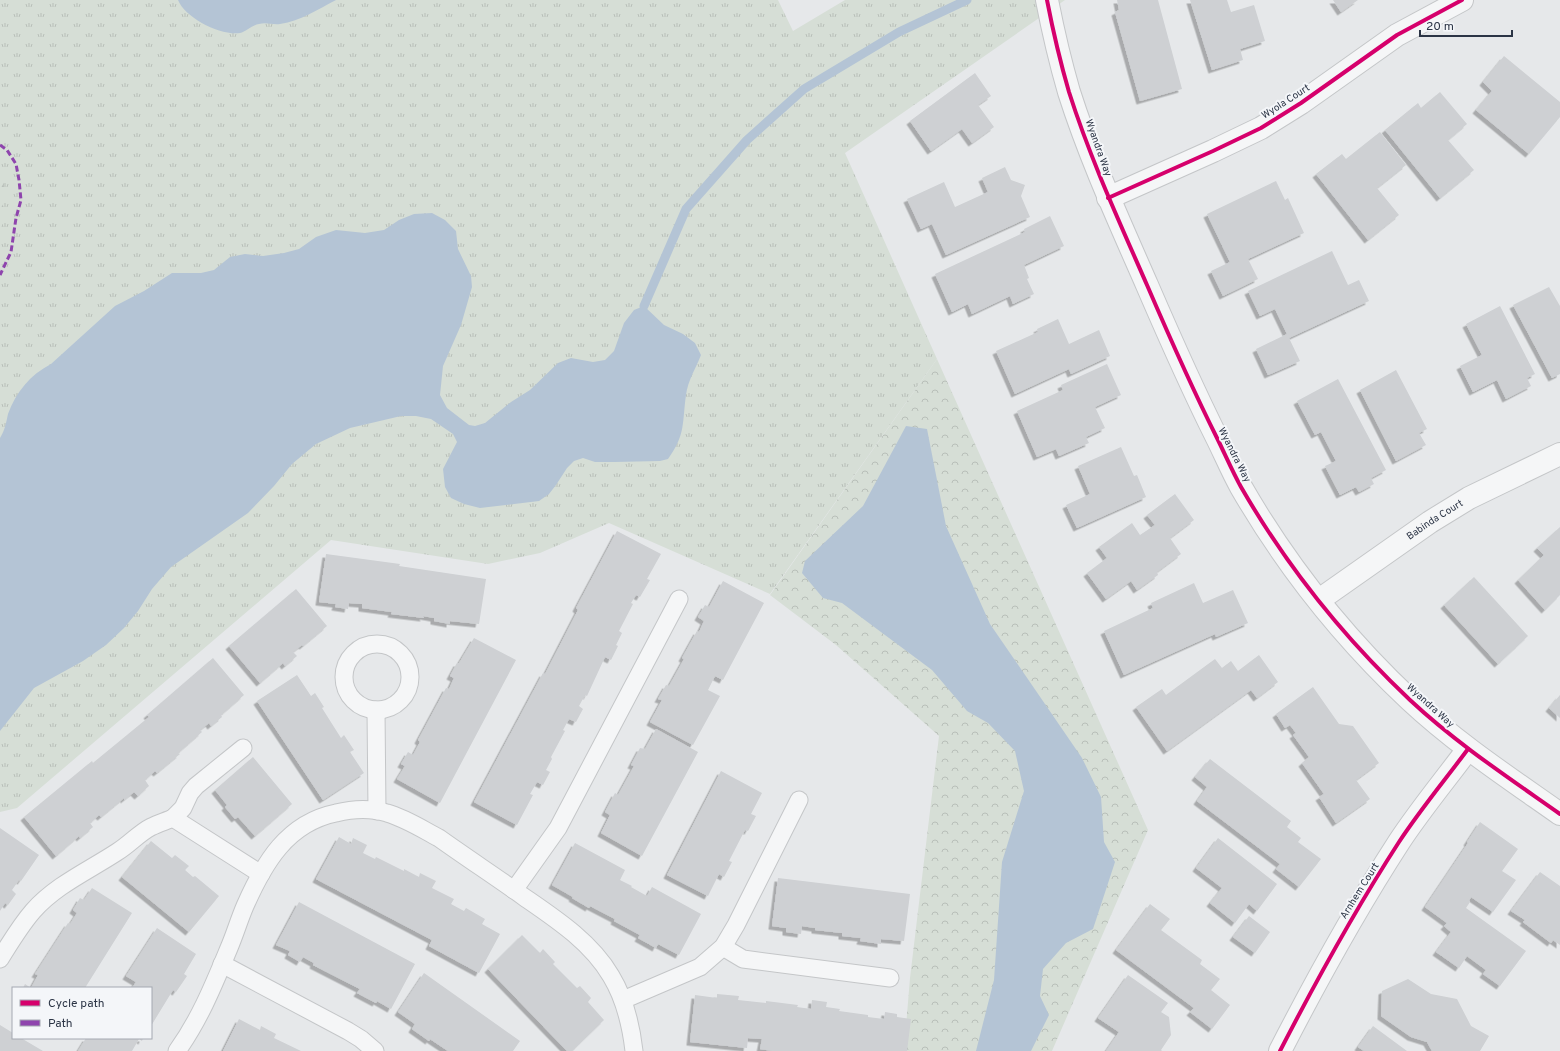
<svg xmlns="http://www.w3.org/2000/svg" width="1560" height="1051" font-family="Overpass,sans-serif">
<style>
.grass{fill:url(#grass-tufts)}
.forest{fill:url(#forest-firs)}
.park{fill:url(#park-crowns)}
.water{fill:#b4c4d5}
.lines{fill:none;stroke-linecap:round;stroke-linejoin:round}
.stream{stroke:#b4c4d5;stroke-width:9}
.building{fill:#ced0d3;filter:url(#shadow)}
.lane-casing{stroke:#c4c6c8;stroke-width:19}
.street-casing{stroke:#c4c6c8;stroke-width:24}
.lane{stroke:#f5f6f7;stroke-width:17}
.street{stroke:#f5f6f7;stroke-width:22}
.quiet{stroke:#8e44ad;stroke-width:3;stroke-dasharray:6 3;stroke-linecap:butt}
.cycleway-casing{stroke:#f4f6f9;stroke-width:6}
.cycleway{stroke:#d6006c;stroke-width:4}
.labels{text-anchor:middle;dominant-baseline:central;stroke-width:4;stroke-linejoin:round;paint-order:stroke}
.street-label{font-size:10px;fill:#2b3445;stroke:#f4f6f9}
</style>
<defs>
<pattern id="grass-tufts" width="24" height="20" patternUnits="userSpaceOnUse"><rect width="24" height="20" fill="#d6ded6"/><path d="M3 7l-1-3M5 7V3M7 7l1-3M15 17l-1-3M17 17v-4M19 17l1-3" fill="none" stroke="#b8bfb9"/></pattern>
<pattern id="forest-firs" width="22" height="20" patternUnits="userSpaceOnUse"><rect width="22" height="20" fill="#d6ded6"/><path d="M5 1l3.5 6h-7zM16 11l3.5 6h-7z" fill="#b8bfb9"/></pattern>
<pattern id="park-crowns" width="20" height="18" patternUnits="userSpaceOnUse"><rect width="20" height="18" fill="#d6ded6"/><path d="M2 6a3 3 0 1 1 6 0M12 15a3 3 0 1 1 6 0" fill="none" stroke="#b8bfb9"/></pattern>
<filter id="shadow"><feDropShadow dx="-3.5" dy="3.5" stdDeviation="0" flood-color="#0004"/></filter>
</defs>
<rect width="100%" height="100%" fill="#e6e8ea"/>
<polygon class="grass" points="0,0 778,0 793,31 845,0 1065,0 845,153 937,359 770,594 609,523 540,553 488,564 331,540 17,808 0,812"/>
<polygon class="forest" points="0,166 4,181 2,229 0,232"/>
<polygon class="park" points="937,359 1148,830 1052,1051 904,1051 910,978 939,736 836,645 770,595"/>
<g class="water">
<path d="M178,0H336C318,9 301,21 280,24C273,25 266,22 259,24C252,25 246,32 240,33C221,36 185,18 178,0Z"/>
<path d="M432,213L445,220L456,231L458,249L471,276L472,287L461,325L443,366L440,395L447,408L469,425L475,426L485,423L511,402L530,390L558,363L571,358L593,362L605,360L614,351L624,323L634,310L644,306L664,325L683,334L695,343L701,355C696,368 688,380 686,395C682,423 686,434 668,459L660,461L614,462H595L583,458L574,461L567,468L556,485L549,494L539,501L480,508L464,504L451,498L445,487L443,469L457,442L453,434L431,419L416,416H401L350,428L316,444L292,464L274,486L248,513L171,567L152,589L138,611L124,628L106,645L83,661L34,688L0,731V438C5,430 6,423 8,414C16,392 30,375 51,364L115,306L144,291L172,273H201L214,270L230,257L245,254L263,256L284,253L299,249L316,237L336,230L365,233L384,230L399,220L414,214Z"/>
<polygon points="906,426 927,429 946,526 990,624 1082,758 1101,797 1104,842 1115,862 1093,929 1066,943 1043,969 1040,996 1049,1015 1031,1051 976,1051 994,980 1002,862 1024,791 1015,751 988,723 967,711 932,670 842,603 823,598 802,573 805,561 863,506"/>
</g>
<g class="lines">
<polyline class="stream" points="644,306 686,209 747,140 804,89 899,32 967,0"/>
</g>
<g class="building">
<polygon points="1117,0 1158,0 1182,89 1140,101 1115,12 1119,10"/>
<polygon points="1190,0 1227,0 1231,12 1254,5 1265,41 1240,49 1243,60 1212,70"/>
<polygon points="1333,0 1358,0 1341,12"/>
<polygon points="1504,56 1560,102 1560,117 1529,154 1476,110 1492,91 1483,82"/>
<polygon points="975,73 991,96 978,105 994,127 972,143 962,129 931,151 910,121"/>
<polygon points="1440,92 1467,124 1448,140 1474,170 1440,198 1385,130 1418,103 1421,108"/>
<polygon points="1380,132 1406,165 1377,188 1399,215 1368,240 1316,174 1342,154 1346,159"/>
<polygon points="1005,167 1011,180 1025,185 1021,196 1030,217 946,255 932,224 921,229 907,199 944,182 955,207 988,192 982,178"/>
<polygon points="1276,181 1285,200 1288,198 1304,233 1248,259 1258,279 1223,296 1211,271 1230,262 1207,214"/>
<polygon points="1050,216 1064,246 1024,265 1029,278 1027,279 1034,294 1013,304 1010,296 972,314 968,304 952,312 935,274 1025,232 1024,229"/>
<polygon points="1332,251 1348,285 1359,280 1369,301 1289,338 1300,361 1268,375 1256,349 1287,334 1275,309 1260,316 1248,291"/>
<polygon points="1549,287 1560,306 1560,374 1552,378 1513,305"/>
<polygon points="1500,306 1535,374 1527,378 1531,386 1506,399 1497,380 1473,392 1460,366 1482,355 1466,324"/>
<polygon points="1058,319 1069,344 1099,330 1110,356 1071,374 1069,369 1015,394 996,351 1038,332 1037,329"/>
<polygon points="1107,364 1121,395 1095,407 1105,428 1086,437 1089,443 1059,456 1056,449 1037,457 1017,411 1063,390 1061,385"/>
<polygon points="1396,370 1427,429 1419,433 1426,445 1396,461 1360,390"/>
<polygon points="1338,379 1386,470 1371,478 1374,484 1359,492 1356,487 1340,495 1325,466 1336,461 1321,432 1315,435 1297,401"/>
<polygon points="1121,447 1134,476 1137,475 1146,497 1077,528 1066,505 1090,494 1078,466"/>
<polygon points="1175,494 1194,520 1170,538 1181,554 1157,572 1158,575 1137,590 1131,581 1106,599 1087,573 1107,558 1099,547 1132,523 1140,535 1155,525 1147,515"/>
<polygon points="1560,527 1560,595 1545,610 1518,580 1544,555 1537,548"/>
<polygon points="617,531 661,554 647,579 650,580 640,597 636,595 631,603 633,604 619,631 622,633 616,645 618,646 611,660 605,657 587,696 585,695 579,706 583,709 576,722 569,719 563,730 565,731 551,757 552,759 546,770 550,772 543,785 537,782 530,794 533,795 517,825 474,802 543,673 545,674 578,610 576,608"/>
<polygon points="326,554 400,564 399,566 486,579 479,624 450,621 450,624 434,621 434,618 423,616 424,618 391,614 392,612 362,608 362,604 349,603 348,609 335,607 336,604 319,602"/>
<polygon points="1474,577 1528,636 1498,664 1444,605"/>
<polygon points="723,581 764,603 723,680 715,676 708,690 720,696 693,745 650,722 662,700 658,699 666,685 669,686 684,659 682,658 697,631 699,632 704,621 698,617 705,605 709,607"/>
<polygon points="1194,583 1203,603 1233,590 1248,623 1216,637 1215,634 1124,675 1104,631 1153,608 1151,603"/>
<polygon points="296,589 327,626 303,646 302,645 293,652 297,656 285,666 283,663 260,683 229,646"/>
<polygon points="474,638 516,660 440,803 397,779 405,766 401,764 408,752 413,755 420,742 418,740 446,688 449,689 454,678 450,676 457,663 459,663"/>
<polygon points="1259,655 1278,682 1257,698 1251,690 1167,751 1136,707 1162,689 1166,695 1215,659 1222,668 1231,661 1238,671"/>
<polygon points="213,658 244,695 221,715 222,717 211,726 209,723 200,730 202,732 178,753 180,754 157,773 155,771 145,780 149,786 138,796 134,792 124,800 124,798 101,817 99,815 90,823 93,827 80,838 79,836 56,856 24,817 92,761 93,763 149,717 147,715"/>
<polygon points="297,675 311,696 315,693 324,707 322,708 341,738 344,735 354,750 350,752 364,773 323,800 257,701"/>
<polygon points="1313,687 1339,724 1353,726 1379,763 1356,780 1370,799 1336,823 1319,797 1324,794 1302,763 1309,757 1293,735 1296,733 1290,725 1285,728 1276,714"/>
<polygon points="1560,695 1560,718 1549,708"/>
<polygon points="656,729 698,752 642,856 601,833 610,815 605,812 615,793 618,795 634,766 631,765 640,748 645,749"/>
<polygon points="253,757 292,804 255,836 238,817 235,819 225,807 227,805 215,790"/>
<polygon points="1210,759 1291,821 1287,827 1301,838 1298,842 1321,859 1299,887 1276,869 1280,864 1197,801 1207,787 1195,777"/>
<polygon points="721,771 762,793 751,814 756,816 748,831 745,830 729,861 732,862 724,877 719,874 708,896 667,875"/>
<polygon points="1480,822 1518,849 1502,871 1516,880 1493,912 1471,897 1469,901 1470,902 1466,908 1526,951 1500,986 1483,974 1486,970 1467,956 1459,968 1436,952 1451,932 1444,926 1447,923 1425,907 1468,843 1467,842"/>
<polygon points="0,828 39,855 21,881 19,880 12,890 16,894 8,905 5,903 0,911"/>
<polygon points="339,837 351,844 353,838 367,845 363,853 375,859 376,857 404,871 404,869 419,877 420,873 436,881 432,888 454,899 451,904 464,911 466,908 485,919 482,924 500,934 479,973 429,946 432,940 316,879"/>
<polygon points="1218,838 1277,884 1257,911 1249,904 1235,923 1210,903 1222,888 1196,868"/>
<polygon points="151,841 172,858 175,855 189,866 185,870 193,877 195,876 219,896 189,932 122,877"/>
<polygon points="575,843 625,870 620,880 632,886 631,887 647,896 652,887 701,914 679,955 658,944 656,948 638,938 640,935 614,921 615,919 590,906 589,908 572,898 573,897 552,885"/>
<polygon points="1540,872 1560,886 1560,945 1553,940 1551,943 1523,922 1525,920 1511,911"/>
<polygon points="778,878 910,894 904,941 881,939 881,944 860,941 861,938 842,936 842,933 815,930 815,928 802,926 801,934 786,932 786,928 772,926"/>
<polygon points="92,888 132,913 85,988 23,988 25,984 31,988 38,975 35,974 68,923 70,924 77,913 73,910 80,898 84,900"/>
<polygon points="299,902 415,964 391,1009 377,1001 376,1003 357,993 360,989 313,965 314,963 303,957 300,962 288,955 290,951 276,945"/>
<polygon points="1150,904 1170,919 1161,930 1202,960 1200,964 1220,979 1211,990 1230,1005 1212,1029 1190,1012 1194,1008 1116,950"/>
<polygon points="1249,916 1270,932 1255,953 1233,937"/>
<polygon points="157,928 196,954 184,974 187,976 176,992 173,990 151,1026 151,988 132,988 136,982 126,976"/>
<polygon points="522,935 540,953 543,949 555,962 553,964 577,988 580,986 591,998 588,1002 604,1020 572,1051 567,1051 488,969"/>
<polygon points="424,973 520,1041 513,1051 448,1051 430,1039 429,1041 412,1029 415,1024 398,1012"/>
<polygon points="1128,975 1168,1003 1161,1012 1169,1017 1171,1035 1161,1050 1162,1051 1106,1051 1119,1032 1098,1018"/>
<polygon points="1408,979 1431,994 1457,999 1471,1026 1489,1036 1480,1051 1432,1051 1427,1042 1411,1037 1381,1016 1382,991"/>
<polygon points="717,994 739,996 738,1000 766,1003 766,1001 798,1005 797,1007 811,1009 812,1000 827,1002 826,1007 840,1009 839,1011 868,1015 868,1017 884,1019 885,1012 897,1014 897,1017 911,1019 907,1051 772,1051 760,1049 762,1039 748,1038 747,1048 690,1042 695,995 717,998"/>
<polygon points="239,1019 260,1030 261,1026 276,1034 274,1038 301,1051 223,1051"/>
<polygon points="0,1025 13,1033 13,1038 21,1038 43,1051 0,1051"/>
<polygon points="1373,1026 1407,1051 1364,1051 1358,1047"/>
<polygon points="86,1038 143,1038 142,1041 139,1039 132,1051 78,1051"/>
</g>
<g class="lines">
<g class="lane-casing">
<g id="lane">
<circle cx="377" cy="677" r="33"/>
<polyline points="376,710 377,811"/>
<polyline points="243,748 196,786 190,793 183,808 173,818 261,874"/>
<polyline points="514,890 558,828 679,599"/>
<polyline points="723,947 743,959 890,978"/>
<path d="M0,959C10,943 20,926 33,911C56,885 88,871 117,852C129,845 139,833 151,827C157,824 166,821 173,818"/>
<polyline points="222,964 348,1031 361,1039 375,1051"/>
<polyline points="623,1000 700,967 723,947 736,925 799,800"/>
<path d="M177,1051C200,1019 214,984 229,948C235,934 239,920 245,906C264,863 287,823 336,813C352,809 371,808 387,813C405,818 422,829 439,838C467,858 496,877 524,897C556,919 591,942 611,976C625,999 631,1025 634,1051"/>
</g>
</g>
<g class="street-casing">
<g id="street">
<path d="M1047,0C1053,31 1060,61 1069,92C1090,158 1119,221 1147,285C1169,336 1192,388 1217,438C1225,454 1232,471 1241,487C1286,565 1344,638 1410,700C1456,743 1509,778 1560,814"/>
<polyline points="1108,198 1213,151 1261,128 1301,103 1397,35 1462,0"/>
<path id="s1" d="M1319,600L1430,522L1469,498L1560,454"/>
<path d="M1280,1051C1317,979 1355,910 1399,842C1420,810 1445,780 1468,749"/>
</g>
</g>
<use href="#lane" class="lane"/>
<use href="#street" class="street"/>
<polyline class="quiet" points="0,145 7,150 16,164 19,180 21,200 16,218 11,252 0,275"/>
<g class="cycleway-casing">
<g id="cycleway">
<path d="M1047,0C1053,31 1060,61 1069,92C1090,158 1119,221 1147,285C1169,336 1192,388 1217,438C1225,454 1232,471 1241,487C1286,565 1344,638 1410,700C1456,743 1509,778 1560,814"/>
<polyline points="1108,198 1213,151 1261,128 1301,103 1397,35 1462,0"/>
<path d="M1280,1051C1317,979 1355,910 1399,842C1420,810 1445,780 1468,749"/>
</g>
</g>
<use href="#cycleway" class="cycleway"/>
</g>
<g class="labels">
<g class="street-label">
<text transform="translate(1286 102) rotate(-33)">Wyola Court</text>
<text transform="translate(1098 148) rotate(70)">Wyandra Way</text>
<text transform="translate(1234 455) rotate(63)">Wyandra Way</text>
<text stroke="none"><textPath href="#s1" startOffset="141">Babinda Court</textPath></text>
<text transform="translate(1430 706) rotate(42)">Wyandra Way</text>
<text transform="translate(1360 891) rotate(-58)">Arnhem Court</text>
</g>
</g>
<rect x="12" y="987" width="140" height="52" fill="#f4f6f9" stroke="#a4a8b1"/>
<rect x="20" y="1000" width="20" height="6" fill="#d6006c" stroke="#a4a8b1"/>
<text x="48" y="1007" font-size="12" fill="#2b3445">Cycle path</text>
<rect x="20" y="1020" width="20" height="6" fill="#8e44ad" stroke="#a4a8b1"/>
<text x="48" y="1027" font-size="12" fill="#2b3445">Path</text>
<path d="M1420 30v6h92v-6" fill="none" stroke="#2b3445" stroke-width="2"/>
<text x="1426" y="30" font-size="12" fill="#2b3445" stroke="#f4f6f9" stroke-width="3" paint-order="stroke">20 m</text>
</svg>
